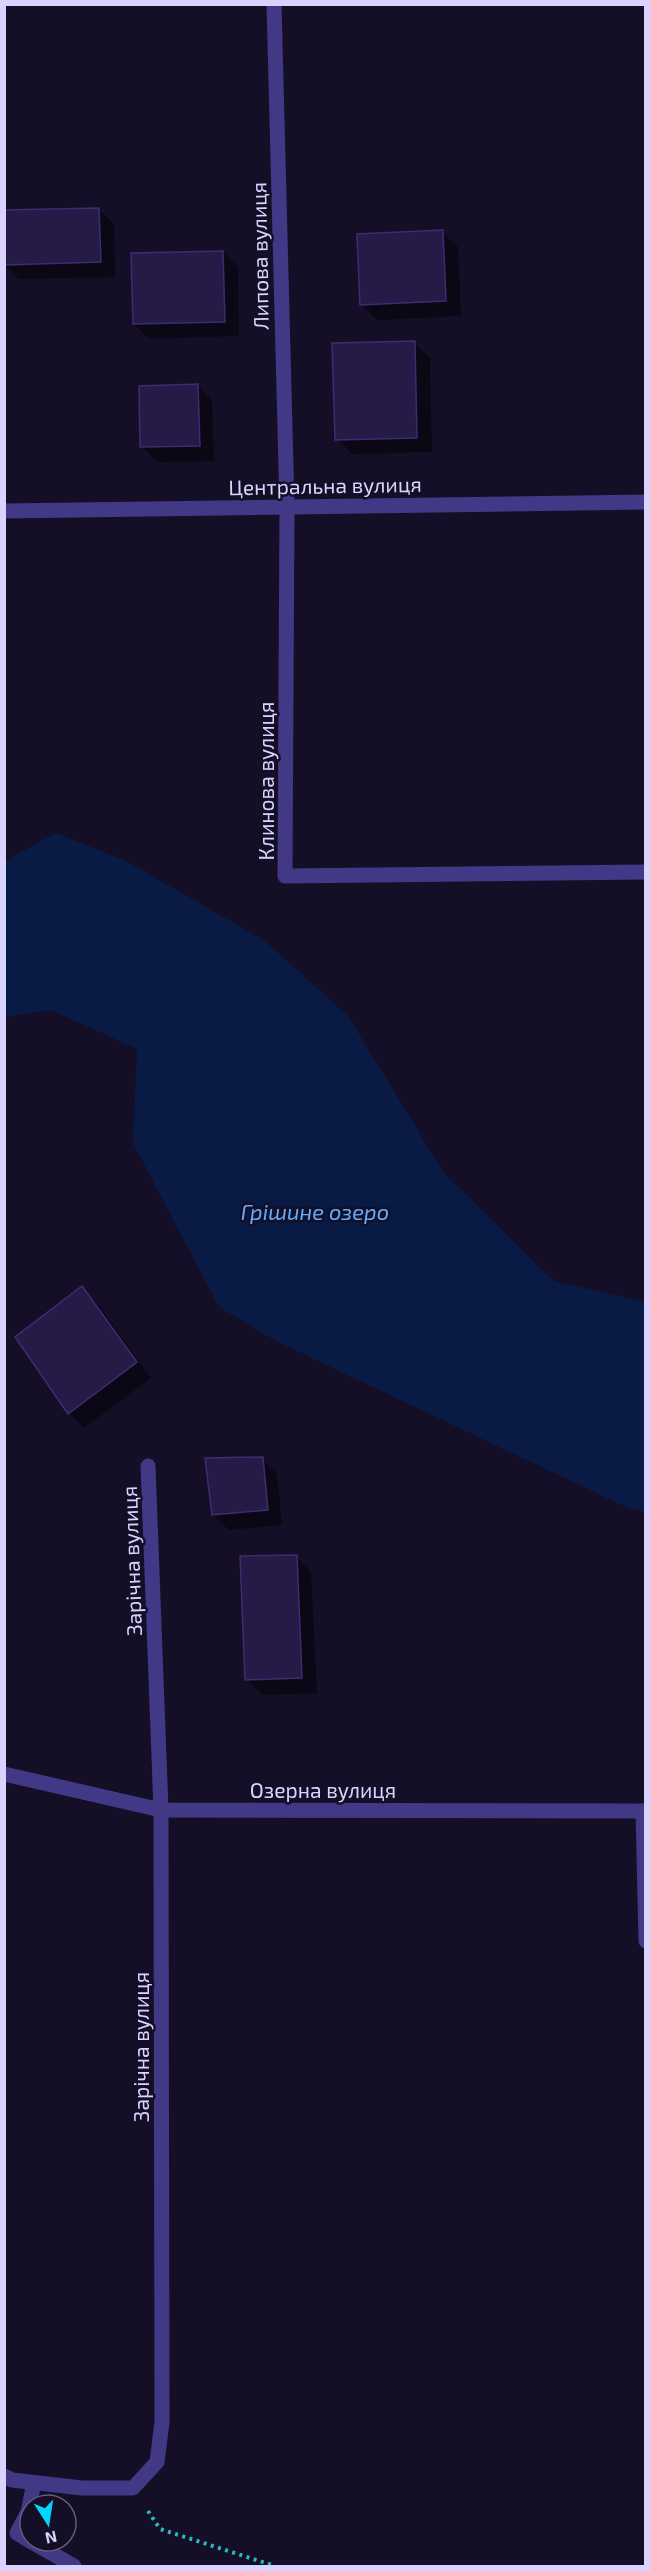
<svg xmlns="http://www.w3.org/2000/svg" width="650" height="2571" font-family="'Exo 2',sans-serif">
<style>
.water{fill:#091b44}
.shadow{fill:#0007}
.building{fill:#261a47;stroke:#3e2c73;stroke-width:1.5}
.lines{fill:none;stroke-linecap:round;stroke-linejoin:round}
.path{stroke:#2db9b9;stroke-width:4;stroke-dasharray:3 4.5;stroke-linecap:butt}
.service{stroke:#413985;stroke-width:15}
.minor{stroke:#413985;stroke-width:15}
.labels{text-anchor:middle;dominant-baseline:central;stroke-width:5;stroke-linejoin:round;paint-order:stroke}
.street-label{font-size:21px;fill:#dbd3ff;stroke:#140f26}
.water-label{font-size:22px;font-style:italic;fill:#61acff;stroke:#140f26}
</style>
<rect width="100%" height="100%" fill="#140f26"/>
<polygon class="water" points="56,833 126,861 265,941 348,1016 444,1173 554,1281 645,1302 645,1512 628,1508 276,1341 219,1307 133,1143 137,1049 51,1010 5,1017 5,861"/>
<g class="shadow">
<polygon points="98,209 114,224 115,277 19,279 4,265"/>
<polygon points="442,232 458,247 461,316 377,320 362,305"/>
<polygon points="223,252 238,267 239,336 149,339 134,324"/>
<polygon points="414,343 430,358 432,452 352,454 337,439"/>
<polygon points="197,385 212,400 214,461 157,462 142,447"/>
<polygon points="82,1288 97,1303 151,1378 84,1428 69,1413 17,1337"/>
<polygon points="262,1459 277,1474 282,1525 229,1530 213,1515"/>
<polygon points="296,1556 311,1572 317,1693 262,1695 247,1680"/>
</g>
<g class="building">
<polygon points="99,208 101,262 4,265 4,210"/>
<polygon points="443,230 446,301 360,305 357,234"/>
<polygon points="223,251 225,322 133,324 131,253"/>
<polygon points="415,341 417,438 335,440 332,343"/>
<polygon points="198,384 200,446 140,447 139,386"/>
<polygon points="82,1286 137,1362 68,1414 15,1337"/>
<polygon points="263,1457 268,1510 212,1515 205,1458"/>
<polygon points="297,1555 302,1678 245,1680 240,1556"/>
</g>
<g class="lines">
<polyline class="path" points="148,2511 160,2529 275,2566"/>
<g class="service">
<polyline points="30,2541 17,2533 28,2512 34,2483"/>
<polyline points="30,2541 74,2566"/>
</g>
<g class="minor">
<polyline points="274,4 287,506 285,876 646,872"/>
<polyline points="4,511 646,502"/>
<polyline points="4,1774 161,1810 646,1811"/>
<polyline points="643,1811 646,1941"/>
<polyline points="4,2476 12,2480 82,2488 133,2488 157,2462 162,2422 161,1810 148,1466"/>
</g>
</g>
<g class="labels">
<g class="street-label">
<text transform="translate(259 256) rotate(-91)">Липова вулиця</text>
<text transform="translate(325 485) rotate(-1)">Центральна вулиця</text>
<text transform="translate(265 781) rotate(-90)">Клинова вулиця</text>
<text transform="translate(131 1561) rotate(-92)">Зарічна вулиця</text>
<text x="323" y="1789">Озерна вулиця</text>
<text transform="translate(140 2047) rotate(-90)">Зарічна вулиця</text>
</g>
<g class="water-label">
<text x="315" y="1211">Грішине озеро</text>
</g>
</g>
<rect width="650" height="2571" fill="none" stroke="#dbd3ff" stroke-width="12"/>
<g transform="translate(48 2523) rotate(168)"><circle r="28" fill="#140f26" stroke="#645d7d" stroke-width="1.5"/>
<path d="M0-4.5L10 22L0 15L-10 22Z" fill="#00d5fe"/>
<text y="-9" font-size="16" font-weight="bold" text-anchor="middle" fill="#dbd3ff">N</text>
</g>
</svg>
